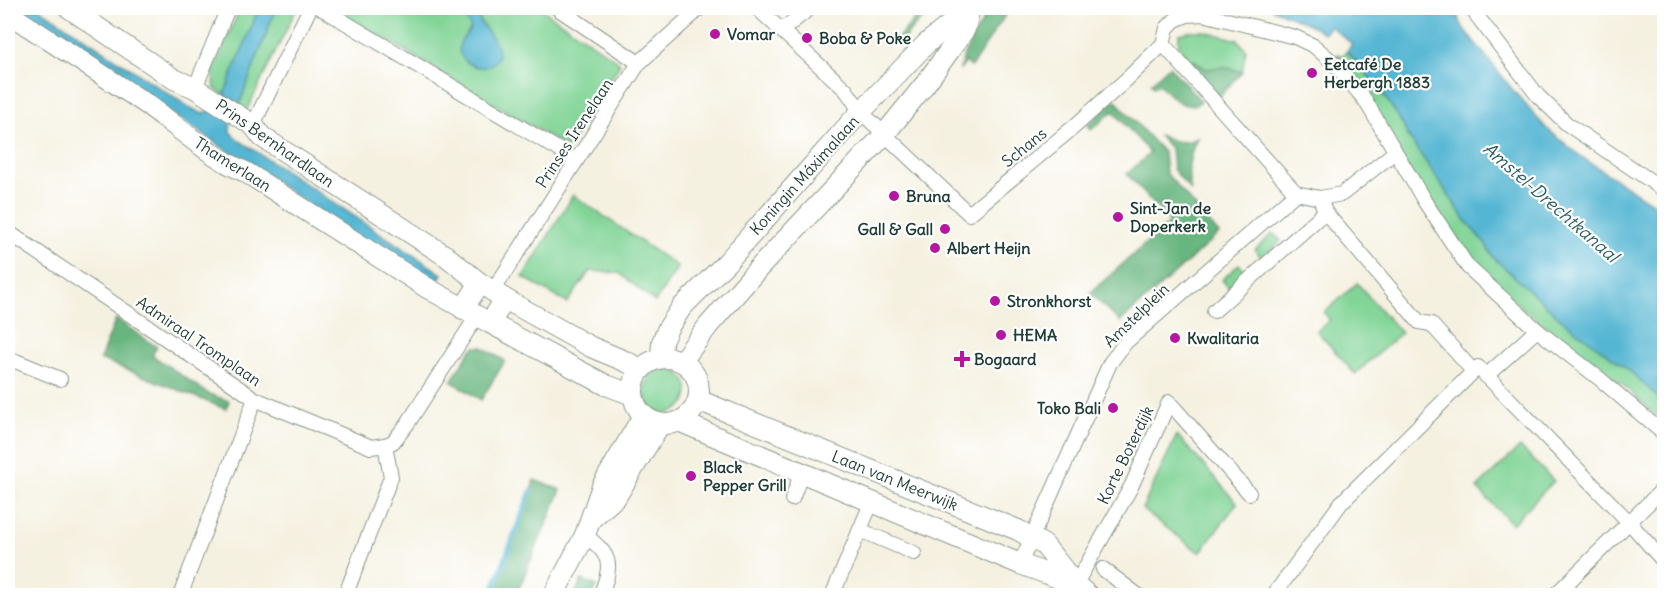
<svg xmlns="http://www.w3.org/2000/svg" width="1672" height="603" font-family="Delius,sans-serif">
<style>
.green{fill:#81d496;stroke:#508865;stroke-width:1.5}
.forest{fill:#68b67f;stroke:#447a5a;stroke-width:1.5}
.water{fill:#55b6d3;stroke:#3a7a84;stroke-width:1.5}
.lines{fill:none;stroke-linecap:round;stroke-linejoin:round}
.stream{stroke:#55b6d3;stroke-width:5}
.street-casing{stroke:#8a978a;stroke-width:16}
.secondary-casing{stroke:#8a978a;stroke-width:22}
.street{stroke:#fff;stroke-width:14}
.secondary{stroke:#fff;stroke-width:20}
.poi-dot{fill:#b5179e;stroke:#fff;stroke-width:2}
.labels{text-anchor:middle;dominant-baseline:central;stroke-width:4.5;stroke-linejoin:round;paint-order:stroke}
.poi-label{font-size:16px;font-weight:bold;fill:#1f3d34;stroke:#fff;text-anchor:start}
.street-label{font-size:16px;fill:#1f3d34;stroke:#fff}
.water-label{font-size:18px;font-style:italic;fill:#2f6164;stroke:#fff}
</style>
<rect width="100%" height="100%" fill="#fff"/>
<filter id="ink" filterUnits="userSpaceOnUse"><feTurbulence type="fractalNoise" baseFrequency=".0167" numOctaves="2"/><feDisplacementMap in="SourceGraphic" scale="12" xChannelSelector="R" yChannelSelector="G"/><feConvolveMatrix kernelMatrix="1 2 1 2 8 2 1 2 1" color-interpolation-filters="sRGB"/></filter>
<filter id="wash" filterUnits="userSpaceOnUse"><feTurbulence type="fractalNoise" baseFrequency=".008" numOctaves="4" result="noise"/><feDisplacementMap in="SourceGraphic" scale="24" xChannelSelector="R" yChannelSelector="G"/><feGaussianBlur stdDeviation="1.35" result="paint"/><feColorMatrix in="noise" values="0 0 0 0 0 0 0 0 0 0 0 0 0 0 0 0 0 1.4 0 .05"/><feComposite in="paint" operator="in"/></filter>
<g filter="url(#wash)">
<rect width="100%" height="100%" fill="#f5f1e1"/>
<g class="green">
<polygon points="240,8 259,8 224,95 215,89 213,72"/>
<polygon points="276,8 297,8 247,110 239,105"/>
<polygon points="333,8 456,8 465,16 471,28 465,36 460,52 467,62 476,67 486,30 481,23 474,8 540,8 618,61 620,64 568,148"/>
<path d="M1192,31H1204L1238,40L1246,50L1242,72L1224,67L1206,69L1194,60L1190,62C1182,54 1177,46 1179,34Z"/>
<path d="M1347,51C1370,78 1394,104 1408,136L1467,222L1486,245L1494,258L1562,320L1630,371L1664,403V423L1624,386L1523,309L1497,285L1467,251L1447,226L1334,58L1338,54L1342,56Z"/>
<polygon points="573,195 678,267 655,302 619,273 590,271 567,303 523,277"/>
<polygon points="1273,233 1281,241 1262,258 1255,250"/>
<polygon points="1239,264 1246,273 1229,288 1222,280"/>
<polygon points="1357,283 1401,333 1355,374 1317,331 1330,320 1324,313"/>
<circle cx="666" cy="391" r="22"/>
<polygon points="1177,435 1237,503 1200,553 1142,509"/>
<polygon points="1520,447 1554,481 1512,524 1477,488"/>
</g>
<g class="forest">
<path d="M925,8H938C922,16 910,29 900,45L894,42Z"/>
<polygon points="990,8 1010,8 971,67 966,62 960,70 964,54"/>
<polygon points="1194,60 1206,69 1224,67 1242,72 1219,97 1190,62"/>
<path d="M1169,66L1201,101C1186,114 1169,95 1159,84L1154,87L1151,83Z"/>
<polygon points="1115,100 1164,153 1166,173 1219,234 1120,322 1090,293 1170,222 1127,174 1150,153 1113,111 1091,130 1087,125"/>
<path d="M1158,135C1172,141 1184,145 1197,138C1189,156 1186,171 1191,191L1173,169L1171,149Z"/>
<polygon points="116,319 157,347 152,355 209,394 229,401 226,409 100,359"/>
<polygon points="475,347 482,347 505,361 481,400 451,381 470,351"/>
<polygon points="534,480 561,490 516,595 491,595 531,491"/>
<polygon points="582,580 597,586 592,595 574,595"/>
</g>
<g class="water">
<polygon points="12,8 39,8 187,106 203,114 212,109 231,121 230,132 240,141 442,274 434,287"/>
<polygon points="259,8 276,8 239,105 224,95"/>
<path d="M454,8H474L481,23L492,37L497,47L498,57C486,79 454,61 460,44C462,38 468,33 471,28L465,16Z"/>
<path d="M1271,8H1453L1464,29L1513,90L1546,128L1583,158L1664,211V403L1630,371L1562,320L1494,258L1486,245L1467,222L1408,136C1394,104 1370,78 1347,51L1352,44L1330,26L1324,33L1306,23Z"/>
</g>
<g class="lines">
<polyline class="stream" points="491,596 531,491"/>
</g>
</g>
<g filter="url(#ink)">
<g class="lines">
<g class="street-casing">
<g id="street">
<polyline points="321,8 576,160"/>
<polyline points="557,8 639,63"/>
<polyline points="757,8 846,90 861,112 969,214 1075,126 1127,79 1163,44 1167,28 1175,20 1187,15 1203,14 1295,37 1314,46 1335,64 1365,100 1425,202 1468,267 1537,330 1600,379 1664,434"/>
<polyline points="1471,8 1538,96 1567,124 1664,190"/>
<polyline points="781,31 810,8"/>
<polyline points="1163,44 1296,193"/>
<polyline points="195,88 228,8"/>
<polyline points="253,125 310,8"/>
<polyline points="1296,193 1320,198 1342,194 1395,152"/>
<polyline points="1320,198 1325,212 1419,322 1431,324 1473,371"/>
<polyline points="8,232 255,399 371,447 385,445 393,442 408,423 477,316"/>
<polyline points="493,291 639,63 700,8"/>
<polyline points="1214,311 1325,212"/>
<polyline points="8,358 60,379"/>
<polyline points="1486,376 1537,330"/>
<polyline points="792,499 802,472"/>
<polyline points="860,530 914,553"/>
<path d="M585,535C612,556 613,564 600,596"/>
<polyline points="1020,564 1110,363 1126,342 1296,193"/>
<polyline points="1103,569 1139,596"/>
<polyline points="180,596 255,399"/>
<polyline points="345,596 391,477 385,445"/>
<polyline points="832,596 872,501"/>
<polyline points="1069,596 1131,487 1169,402 1249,493"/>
<polyline points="1273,596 1341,503 1478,367 1630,523 1664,562"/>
<polyline points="1554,596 1664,488"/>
</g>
</g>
<g class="secondary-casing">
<g id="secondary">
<polyline points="69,8 174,79 195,88 253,125 262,137 446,256 480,283"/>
<path d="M8,13L148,105C174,124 198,146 226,162C232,166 240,169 247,173L429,289L490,323L505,299L480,283L463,309"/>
<polyline points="505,299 591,347 627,362 641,369"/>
<polyline points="490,323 606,385 633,395"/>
<circle cx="666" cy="391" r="33"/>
<polyline points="661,358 662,342 668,328 682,307 727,262 853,120 926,44 970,8"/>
<polyline points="682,361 708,326 756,271 884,135 926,83 965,29 970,8"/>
<polyline points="698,400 1018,530 1044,545 1075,584 1089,596"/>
<polyline points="681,422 1020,564 1075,584"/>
<polyline points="592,518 616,497 660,424"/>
<polyline points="553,596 585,535 602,486 637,426 644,416"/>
</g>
</g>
<use href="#street" class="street"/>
<use href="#secondary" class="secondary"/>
</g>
</g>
<g class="poi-dot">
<circle cx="715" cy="34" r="6"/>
<circle cx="807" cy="38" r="6"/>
<circle cx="1312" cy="73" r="6"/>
<circle cx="894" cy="196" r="6"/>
<circle cx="1118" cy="217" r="6"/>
<circle cx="945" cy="229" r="6"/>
<circle cx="935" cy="248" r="6"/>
<circle cx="995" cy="301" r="6"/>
<circle cx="1001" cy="335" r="6"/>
<circle cx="1175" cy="338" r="6"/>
<path d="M959 350h6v6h6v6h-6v6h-6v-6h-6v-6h6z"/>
<circle cx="1113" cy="408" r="6"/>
<circle cx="691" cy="476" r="6"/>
</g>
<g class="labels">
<g class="poi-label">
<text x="727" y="34">Vomar</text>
<text x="819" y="38">Boba &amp; Poke</text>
<text x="1324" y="64">Eetcafé De<tspan x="1324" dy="18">Herbergh 1883</tspan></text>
<text x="906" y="196">Bruna</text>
<text x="1130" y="208">Sint-Jan de<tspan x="1130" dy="18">Doperkerk</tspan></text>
<text x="933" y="229" text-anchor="end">Gall &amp; Gall</text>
<text x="947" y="248">Albert Heijn</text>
<text x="1007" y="301">Stronkhorst</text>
<text x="1013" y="335">HEMA</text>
<text x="1187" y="338">Kwalitaria</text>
<text x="974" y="359">Bogaard</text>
<text x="1101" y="408" text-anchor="end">Toko Bali</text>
<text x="703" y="467">Black<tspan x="703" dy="18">Pepper Grill</tspan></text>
</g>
<g class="street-label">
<text transform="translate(574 133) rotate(-57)">Prinses Irenelaan</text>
<text transform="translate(275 143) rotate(35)">Prins Bernhardlaan</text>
<text transform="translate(1024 147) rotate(-39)">Schans</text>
<text transform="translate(233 164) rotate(32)">Thamerlaan</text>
<text transform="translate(804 175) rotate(-48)">Koningin Máximalaan</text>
<text transform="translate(1136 315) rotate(-44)">Amstelplein</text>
<text transform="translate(199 341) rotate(34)">Admiraal Tromplaan</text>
<text transform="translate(1125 455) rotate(-64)">Korte Boterdijk</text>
<text transform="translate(895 480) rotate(22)">Laan van Meerwijk</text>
</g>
<g class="water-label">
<text transform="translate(1551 202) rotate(41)">Amstel-Drechtkanaal</text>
</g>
</g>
<rect width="1672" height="603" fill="none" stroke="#fff" stroke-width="30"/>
</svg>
